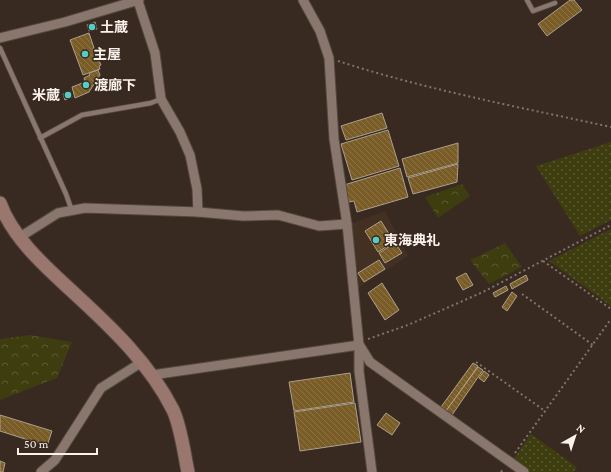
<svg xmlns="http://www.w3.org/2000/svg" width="611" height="472" font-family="'Crimson Pro','Noto Sans JP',serif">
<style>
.built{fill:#443023}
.grass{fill:url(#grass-dots)}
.forest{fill:url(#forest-crowns)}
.building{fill:url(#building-back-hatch);stroke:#aba08f}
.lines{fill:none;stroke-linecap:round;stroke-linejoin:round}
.lane-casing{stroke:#544840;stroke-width:6}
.street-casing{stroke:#544840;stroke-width:11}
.secondary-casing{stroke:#544840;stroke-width:15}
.path{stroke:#82746d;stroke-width:2;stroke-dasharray:2 3;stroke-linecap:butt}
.lane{stroke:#89776d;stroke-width:4.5}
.street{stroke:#89776d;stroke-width:9}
.secondary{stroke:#99766e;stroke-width:13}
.poi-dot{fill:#54cdc7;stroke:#382921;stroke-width:1.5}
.labels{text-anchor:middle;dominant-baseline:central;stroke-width:3;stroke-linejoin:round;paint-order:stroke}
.poi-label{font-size:14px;font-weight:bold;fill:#fcf2ec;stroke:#382921;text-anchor:start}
</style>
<defs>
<pattern id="grass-dots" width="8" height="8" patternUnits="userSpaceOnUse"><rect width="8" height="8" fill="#3e3d0f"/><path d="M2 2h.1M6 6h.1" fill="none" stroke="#5b5a32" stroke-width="1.8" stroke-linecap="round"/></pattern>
<pattern id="forest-crowns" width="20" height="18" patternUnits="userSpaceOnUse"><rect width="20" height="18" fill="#3e3d0f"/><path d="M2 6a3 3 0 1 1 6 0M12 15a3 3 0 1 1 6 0" fill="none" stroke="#5b5a32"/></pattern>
<pattern id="building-back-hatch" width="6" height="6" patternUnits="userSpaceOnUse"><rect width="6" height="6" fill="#795c26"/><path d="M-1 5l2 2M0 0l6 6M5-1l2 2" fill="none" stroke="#8d7446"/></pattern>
</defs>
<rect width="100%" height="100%" fill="#382921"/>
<polygon class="built" points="385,211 408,256 358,288 351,224"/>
<g class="grass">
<polygon points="611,142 611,220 580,236 536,166"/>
<polygon points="611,229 611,306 549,261"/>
<polygon points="531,434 577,467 574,472 530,472 513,460"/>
</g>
<g class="forest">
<polygon points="462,184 470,196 438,218 425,197"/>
<polygon points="505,243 522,267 489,284 470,260"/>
<polygon points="30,335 72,342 57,378 0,400 0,339"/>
</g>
<g class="building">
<polygon points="570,0 574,0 582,10 547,36 538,24"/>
<polygon points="95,22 97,29 89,31 87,25"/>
<polygon points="89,33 94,48 93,48 101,65 99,66 100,69 83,75 70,40"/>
<polygon points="98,70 100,75 89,92 75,98 72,87 85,82 84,78 90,75 89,73"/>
<polygon points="70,91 72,97 65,100 63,94"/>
<polygon points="382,113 387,128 346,140 341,126"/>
<polygon points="388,130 399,166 352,180 341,144"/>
<polygon points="458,143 458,163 407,177 402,159"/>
<polygon points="458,164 457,182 413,194 408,178"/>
<polygon points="400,168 408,197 357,212 354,201 349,202 344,185"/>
<polygon points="381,221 394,242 378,252 365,231"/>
<polygon points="395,243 402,253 385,263 379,253"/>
<polygon points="379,260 385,269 364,282 358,273"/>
<polygon points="466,273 473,285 463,290 456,278"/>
<polygon points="526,275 528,280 512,289 510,284"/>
<polygon points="382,283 399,310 385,320 368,293"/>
<polygon points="506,286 508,290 495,297 493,293"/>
<polygon points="512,292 517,296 507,311 502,307"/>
<polygon points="473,363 478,366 446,411 441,407"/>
<polygon points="478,367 483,370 452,415 446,411"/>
<polygon points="484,371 489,375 484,382 479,378"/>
<polygon points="350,373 354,402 294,411 289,382"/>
<polygon points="355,403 361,442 300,451 294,412"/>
<polygon points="386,413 400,423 392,435 377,425"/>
<polygon points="0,415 52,431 47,446 0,431"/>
<polygon points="0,461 5,463 3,472 0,472"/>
</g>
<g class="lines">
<g class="lane-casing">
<g id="lane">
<polyline points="527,0 533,11 555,3"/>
<polyline points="0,48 66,194 72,211"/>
<polyline points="40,138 82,115 151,103 161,99"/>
</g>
</g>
<g class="street-casing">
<g id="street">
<polyline points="303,0 320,31 329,58 334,139 347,224 359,345 359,371 372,472"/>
<polyline points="138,1 155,53 161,99 180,132 190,155 197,189 198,212"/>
<polyline points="0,38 65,22 139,0"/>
<polyline points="20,237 58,213 85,208 198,212 243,216 278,215 319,226 347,224"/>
<polyline points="360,346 370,362 524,472"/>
<polyline points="152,375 359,345"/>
<polyline points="41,472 55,460 101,388 142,362"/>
</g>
</g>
<g class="secondary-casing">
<path id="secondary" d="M0,203C13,239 47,268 75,294C112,328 150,364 173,410C181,427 184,453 188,472"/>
</g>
<g class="path">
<path d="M338,61C427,90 519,107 611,127"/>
<polyline points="543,261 611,309"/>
<polyline points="522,294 593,345"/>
<polyline points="368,339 408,325 483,292 611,225"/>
<polyline points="476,362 545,411"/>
<polyline points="515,453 611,319"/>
<polyline points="501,472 504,468"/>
</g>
<use href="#lane" class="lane"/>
<use href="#street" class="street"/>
<use href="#secondary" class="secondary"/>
</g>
<g class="poi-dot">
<circle cx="92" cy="27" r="4"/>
<circle cx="85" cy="54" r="4"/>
<circle cx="86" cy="85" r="4"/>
<circle cx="68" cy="95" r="4"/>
<circle cx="376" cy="240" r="4"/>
</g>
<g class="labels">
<g class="poi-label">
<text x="100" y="27">土蔵</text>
<text x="93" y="54">主屋</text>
<text x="94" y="85">渡廊下</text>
<text x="60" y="95" text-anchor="end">米蔵</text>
<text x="384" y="240">東海典礼</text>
</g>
</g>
<g transform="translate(575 436) rotate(39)" stroke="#382921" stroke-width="3" paint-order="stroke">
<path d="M0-3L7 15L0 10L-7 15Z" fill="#fcf2ec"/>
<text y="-6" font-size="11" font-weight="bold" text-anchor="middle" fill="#fcf2ec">N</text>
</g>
<path d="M18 448v6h79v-6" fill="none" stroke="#fcf2ec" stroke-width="2"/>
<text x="24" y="448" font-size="12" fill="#fcf2ec" stroke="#382921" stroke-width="3" paint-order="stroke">50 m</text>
</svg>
